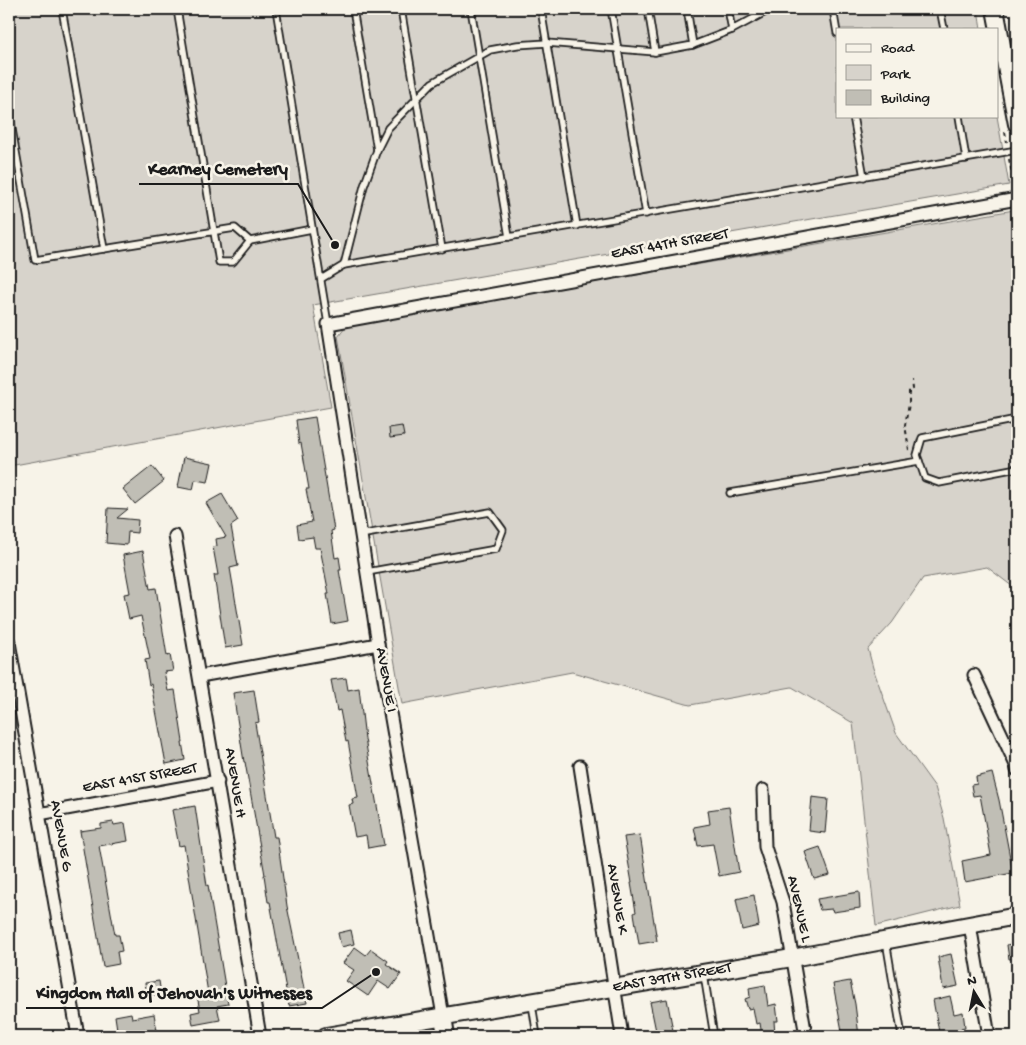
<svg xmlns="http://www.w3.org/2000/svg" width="1026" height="1045" font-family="'Gochi Hand',sans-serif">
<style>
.green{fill:#d7d3cb;stroke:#7a7874}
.building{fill:#c0beb5;stroke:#1c1c1c}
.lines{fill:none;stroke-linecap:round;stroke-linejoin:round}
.lane-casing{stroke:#1c1c1c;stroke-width:9}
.street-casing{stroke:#1c1c1c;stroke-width:15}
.secondary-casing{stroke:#1c1c1c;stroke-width:20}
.path{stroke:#1c1c1c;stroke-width:2;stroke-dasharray:4 4;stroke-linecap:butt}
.lane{stroke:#f7f3e8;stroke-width:5.5}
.street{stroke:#f7f3e8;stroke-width:11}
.secondary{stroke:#f7f3e8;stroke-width:16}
.labels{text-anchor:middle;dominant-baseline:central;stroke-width:5;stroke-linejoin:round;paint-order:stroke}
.street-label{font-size:16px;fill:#1c1c1c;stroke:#f7f3e8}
.leader{fill:none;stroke:#1c1c1c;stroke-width:2}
.callout-dot{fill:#1c1c1c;stroke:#f7f3e8;stroke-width:2}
.callout-label{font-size:18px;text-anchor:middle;font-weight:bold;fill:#1c1c1c;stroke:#f7f3e8;stroke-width:5;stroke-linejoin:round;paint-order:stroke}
</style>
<rect width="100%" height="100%" fill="#f7f3e8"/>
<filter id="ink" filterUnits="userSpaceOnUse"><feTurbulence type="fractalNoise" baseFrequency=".02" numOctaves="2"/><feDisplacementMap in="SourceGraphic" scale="10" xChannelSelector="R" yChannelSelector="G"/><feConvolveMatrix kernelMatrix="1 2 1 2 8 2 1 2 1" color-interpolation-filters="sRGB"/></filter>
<g filter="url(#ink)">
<g class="green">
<polygon points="9,9 978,9 981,29 837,29 837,116 997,116 1009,185 313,305 331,407 9,466"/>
<polygon points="1014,210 1017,230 1017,590 987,567 923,578 892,623 868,649 873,668 896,733 935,787 944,818 960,905 876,926 853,723 792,687 690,705 572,672 402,704 338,336 345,327 358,323"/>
</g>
<g class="building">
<polygon points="315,417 334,530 331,531 335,558 339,557 341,570 339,570 348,621 332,624 327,594 329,594 320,548 315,548 313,537 299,539 297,525 312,522 306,489 309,489 301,443 299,444 296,420"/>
<polygon points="402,426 404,436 390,438 389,428"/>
<polygon points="184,457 212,463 208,482 195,480 193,490 178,487"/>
<polygon points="152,466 164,481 135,504 123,489"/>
<polygon points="222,494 238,521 231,526 238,566 230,568 243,645 225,648 214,575 218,575 213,547 217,546 216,539 226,537 206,503"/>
<polygon points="108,508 128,509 117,518 138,520 137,533 128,532 127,545 106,543"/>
<polygon points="143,551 150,589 156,588 167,656 170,655 173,671 164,672 168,691 175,690 183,742 182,742 185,760 166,764 151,684 149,685 145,660 150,659 141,616 129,619 124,594 130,593 123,555"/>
<polygon points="346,678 348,690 359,688 365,739 384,845 368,848 366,835 355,837 349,805 353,804 352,799 358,798 348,741 346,742 340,710 337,711 331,680"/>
<polygon points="254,690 259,722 255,723 274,837 277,837 287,906 307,1003 289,1006 270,902 268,902 264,875 265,875 245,762 244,762 233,693"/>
<polygon points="992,773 999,800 1013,873 965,882 962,861 991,855 980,795 973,796 971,785 977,784 976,777"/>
<polygon points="812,797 828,799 825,833 809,831"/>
<polygon points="195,806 207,886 208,885 228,1004 217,1006 220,1020 193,1025 191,1013 200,1011 197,995 208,993 184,845 179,846 172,810"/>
<polygon points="729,807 739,872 719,876 713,844 698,846 694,827 710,824 708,810"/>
<polygon points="113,822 114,825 125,823 128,841 99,846 115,935 119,935 122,951 117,952 119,964 103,967 80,831 101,828 101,824"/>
<polygon points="640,835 657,941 639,944 634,913 636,912 631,883 632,883 624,837"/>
<polygon points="820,847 830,875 814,879 805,852"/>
<polygon points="859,892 860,908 833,912 832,909 820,910 817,899"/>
<polygon points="754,895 759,926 742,930 736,899"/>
<polygon points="351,930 354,944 341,947 338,933"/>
<polygon points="1017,942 1017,958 1009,959 1007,945"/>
<polygon points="355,947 366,955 371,949 388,961 386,964 401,974 390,989 378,981 368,996 346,981 354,970 343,963"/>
<polygon points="951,954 958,986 943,989 938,957"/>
<polygon points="159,981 161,994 147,996 145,983"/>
<polygon points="850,981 855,1004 859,1036 843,1036 833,984"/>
<polygon points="765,985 768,1006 776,1004 778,1021 774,1021 775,1036 762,1036 760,1023 756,1024 753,1008 748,1009 745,999 750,997 749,988"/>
<polygon points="950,996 954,1014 963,1012 965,1027 961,1028 962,1036 946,1036 945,1031 939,1032 933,1000"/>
<polygon points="667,999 674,1036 657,1036 650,1002"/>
<polygon points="131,1013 132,1018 154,1014 157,1031 128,1036 118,1036 115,1016"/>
</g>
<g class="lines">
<g class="lane-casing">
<g id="lane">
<polyline points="62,9 104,249"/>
<polyline points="177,9 219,262 233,262 250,241"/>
<polyline points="276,9 328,324"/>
<polyline points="353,9 377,150"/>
<polyline points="401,9 442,249"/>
<polyline points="471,9 509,237"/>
<polyline points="541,9 577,226"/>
<polyline points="611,9 646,214"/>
<polyline points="648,9 655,52"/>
<polyline points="687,9 693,45"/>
<polyline points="728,9 732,30"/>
<polyline points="833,9 837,33"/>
<polyline points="940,9 944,29"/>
<polyline points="9,112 35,260 235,228 250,241 312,229"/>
<polyline points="853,116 864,177"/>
<polyline points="959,116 966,159"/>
<polyline points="344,265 364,186 377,150 388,128 432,83 490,50 517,45 547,43 655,52 693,45 732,30 771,9"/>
<polyline points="321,279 344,265 1017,150"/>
<polyline points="1017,419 922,438 917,455 925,478 939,483 1017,468"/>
<polyline points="730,493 919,461"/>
<polyline points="360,535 490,512 503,530 496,549 367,572"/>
<polyline points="886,941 902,1036"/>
<polyline points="704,975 714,1036"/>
<polyline points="532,1004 537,1036"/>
</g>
</g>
<g class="street-casing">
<g id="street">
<polyline points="175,536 260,1036"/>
<polyline points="9,642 78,1036"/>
<polyline points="974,675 1016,765 1017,770"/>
<polyline points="200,676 378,644"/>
<polyline points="580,766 622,1036"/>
<polyline points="763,790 765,847 783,902 806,1036"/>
<polyline points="39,814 218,781"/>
<polyline points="970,925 989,1036"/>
<polyline points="443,1016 378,644 328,324 1017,199"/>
</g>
</g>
<g class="secondary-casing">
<g id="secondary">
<polyline points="995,9 1017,124"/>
<polyline points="443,1016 446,1036"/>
<path id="s1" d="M326,1036L792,958L1017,916"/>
</g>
</g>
<g class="path">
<polyline points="1005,132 1007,142"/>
<polyline points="1009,159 1015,188"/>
<polyline points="909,450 905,425 909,404 909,390 913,389 912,380"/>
</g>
<use href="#lane" class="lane"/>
<use href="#street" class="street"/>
<use href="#secondary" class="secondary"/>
</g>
</g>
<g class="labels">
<g class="street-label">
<text transform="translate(670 245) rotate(-10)">EAST 44TH STREET</text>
<text transform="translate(385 680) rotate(80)">AVENUE I</text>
<text transform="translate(140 779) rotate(-10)">EAST 41ST STREET</text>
<text transform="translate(234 783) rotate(81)">AVENUE H</text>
<text transform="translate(60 836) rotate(80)">AVENUE G</text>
<text transform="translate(616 899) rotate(81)">AVENUE K</text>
<text transform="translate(798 909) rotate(77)">AVENUE L</text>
<text stroke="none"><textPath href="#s1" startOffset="351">EAST 39TH STREET</textPath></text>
</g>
</g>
<path class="leader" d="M335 245L298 184H139M376 972L322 1008H26"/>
<g class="callout-dot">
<circle cx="335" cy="245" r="5"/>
<circle cx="376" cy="972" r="5"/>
</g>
<g class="callout-label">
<text x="218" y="174">Kearney Cemetery</text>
<text x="174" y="998">Kingdom Hall of Jehovah's Witnesses</text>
</g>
<rect width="1026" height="1045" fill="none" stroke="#f7f3e8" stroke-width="30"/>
<rect x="15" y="15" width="996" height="1015" fill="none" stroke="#1c1c1c" stroke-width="2" filter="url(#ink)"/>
<rect x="836" y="28" width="162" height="90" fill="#f7f3e8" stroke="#9f9d96"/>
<rect x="846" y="44" width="25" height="8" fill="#f7f3e8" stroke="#9f9d96"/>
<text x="881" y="52" font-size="15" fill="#1c1c1c">Road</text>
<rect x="846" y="65" width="25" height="15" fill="#d7d3cb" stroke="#9f9d96"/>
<text x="881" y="78" font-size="15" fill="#1c1c1c">Park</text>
<rect x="846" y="90" width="25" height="15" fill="#c0beb5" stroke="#9f9d96"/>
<text x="881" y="102" font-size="15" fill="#1c1c1c">Building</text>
<g transform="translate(974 992) rotate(350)" stroke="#f7f3e8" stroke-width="4" paint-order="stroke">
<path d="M0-4L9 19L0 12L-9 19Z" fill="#1c1c1c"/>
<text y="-8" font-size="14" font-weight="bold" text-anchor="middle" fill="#1c1c1c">N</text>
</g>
</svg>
